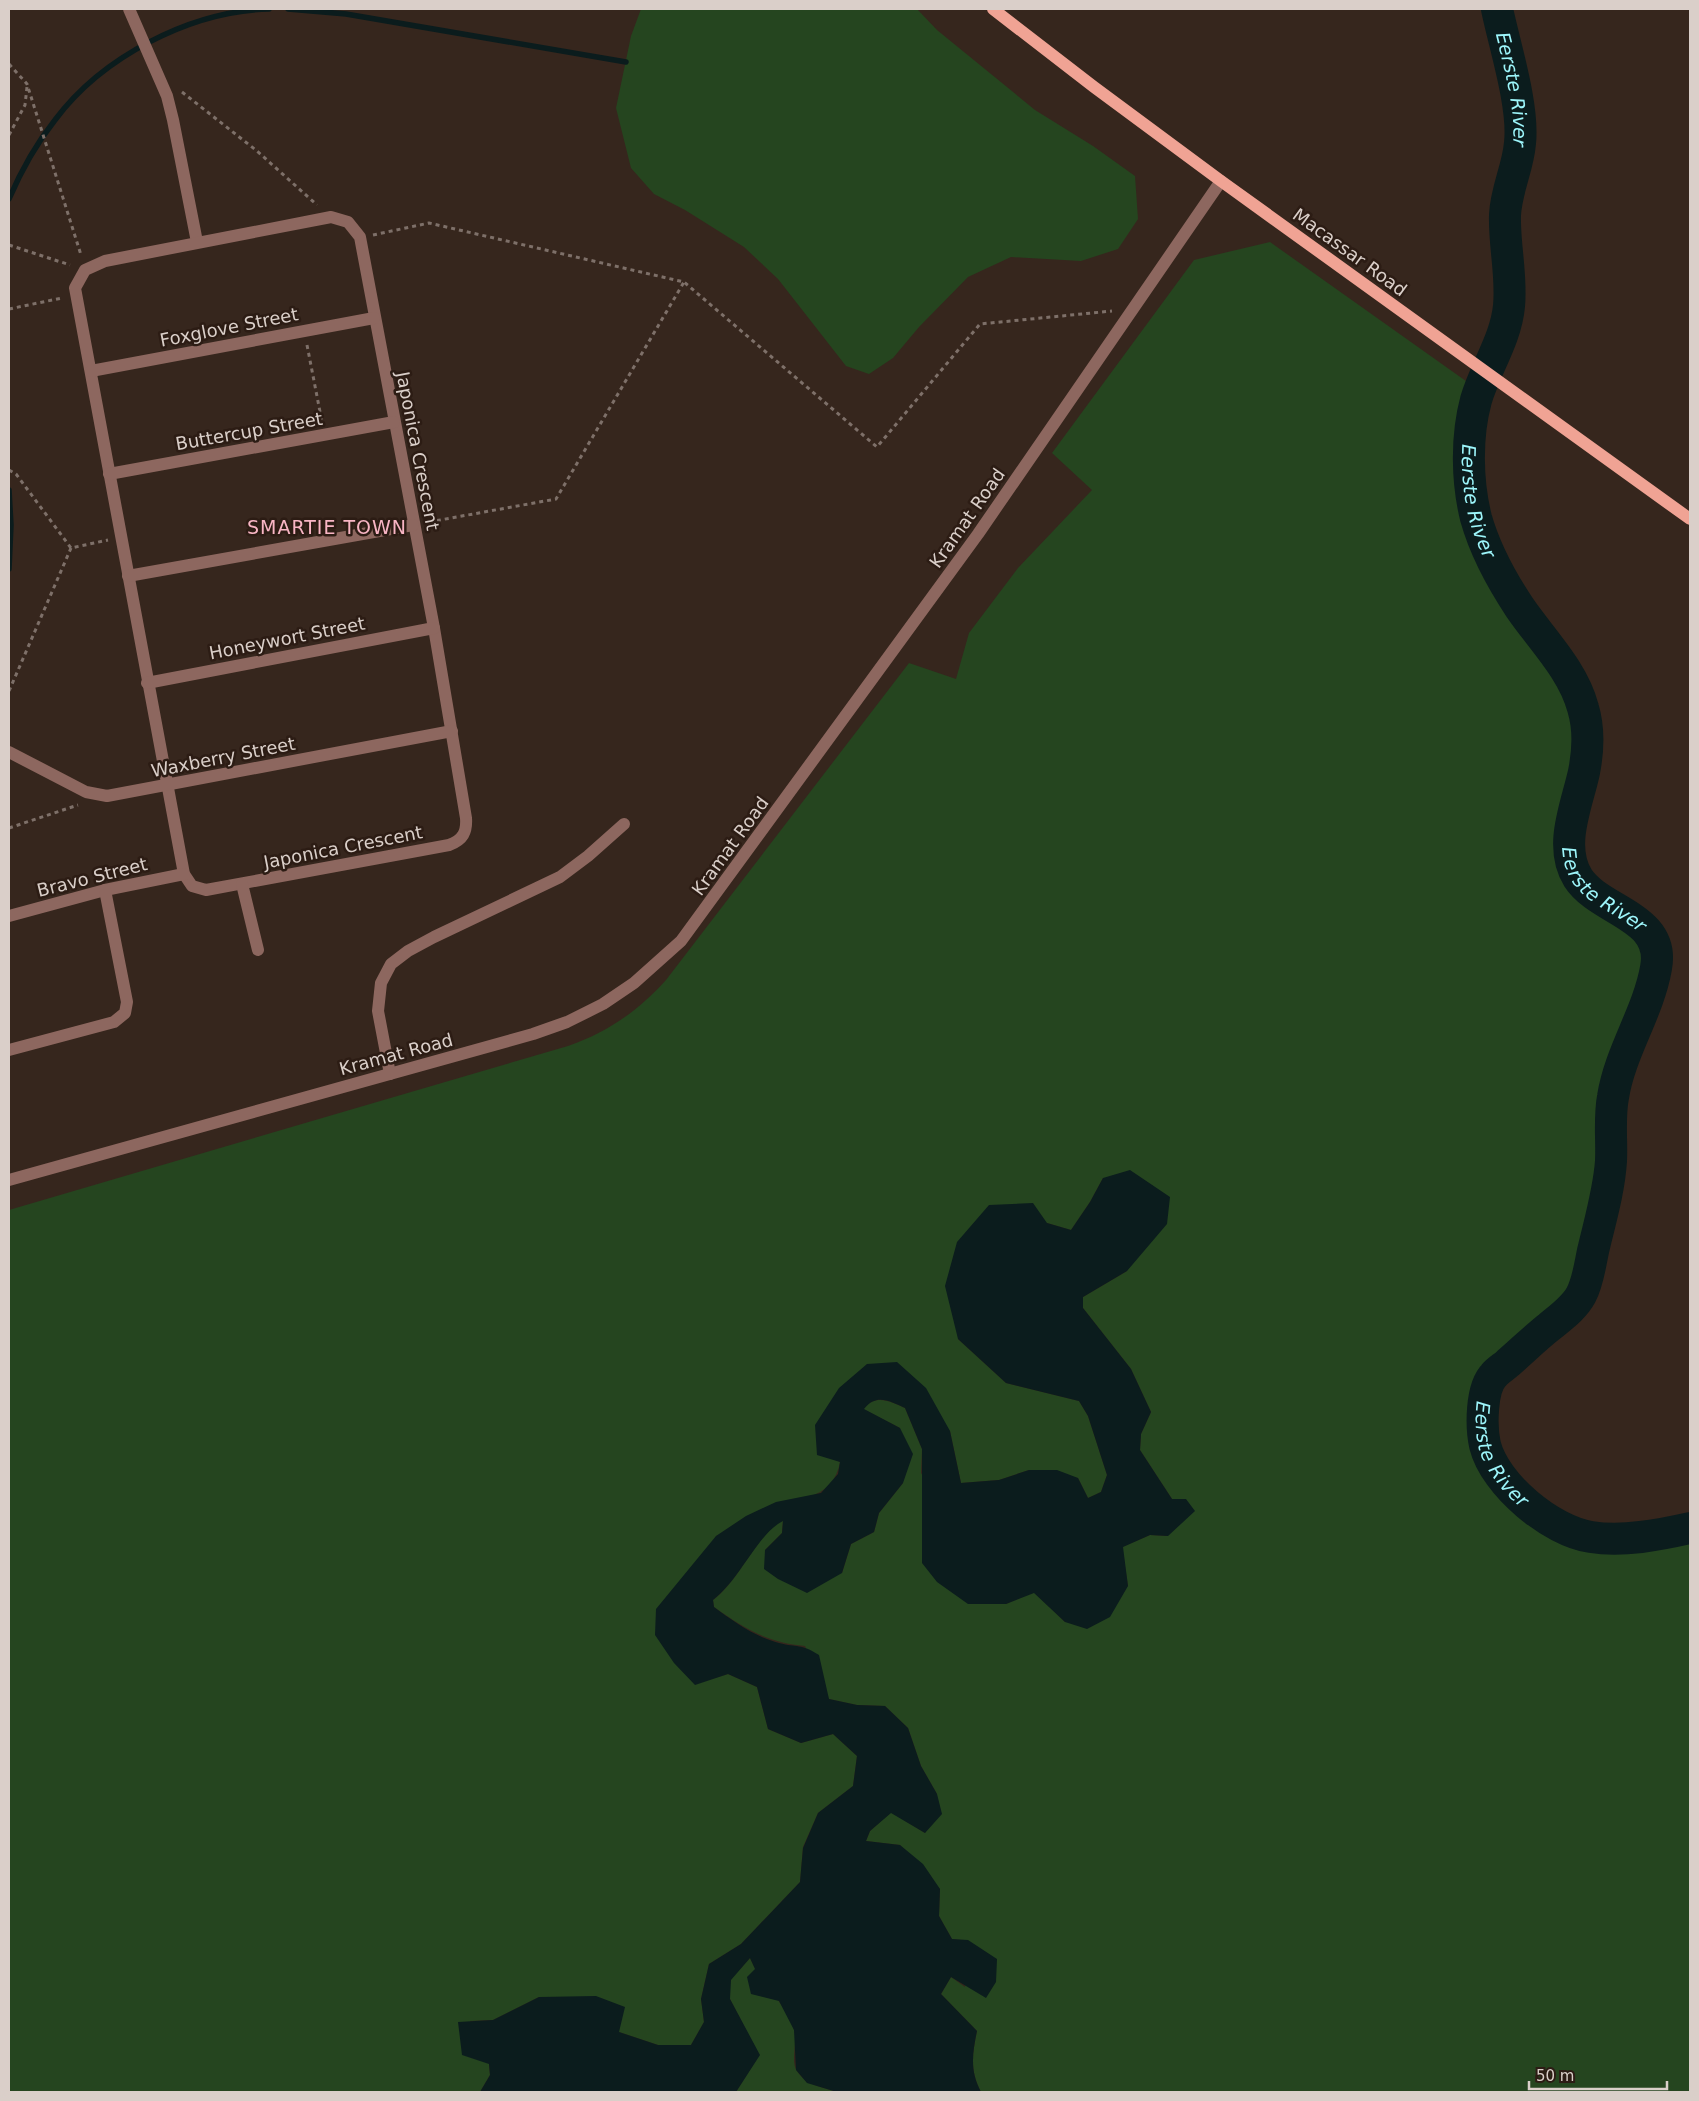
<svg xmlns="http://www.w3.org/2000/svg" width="1699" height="2101" font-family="'DejaVu Sans',sans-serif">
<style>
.green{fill:#25451f}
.water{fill:#0b1c1d}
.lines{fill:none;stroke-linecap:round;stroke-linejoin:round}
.stream{stroke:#0b1c1d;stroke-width:5.5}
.river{stroke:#0b1c1d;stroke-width:32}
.path{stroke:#7e7069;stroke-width:3;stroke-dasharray:4 4;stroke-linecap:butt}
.minor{stroke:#8d675f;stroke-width:12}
.major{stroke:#f0a394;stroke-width:12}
.labels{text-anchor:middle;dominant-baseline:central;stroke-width:5;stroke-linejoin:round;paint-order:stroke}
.street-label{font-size:18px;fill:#dacfc9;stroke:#2c1c14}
.water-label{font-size:19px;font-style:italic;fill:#9df6fb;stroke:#2c1c14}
.neighbourhood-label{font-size:19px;letter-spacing:1px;fill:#f8b5c4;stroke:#2c1c14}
</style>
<rect width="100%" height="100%" fill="#36261d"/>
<g class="green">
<polygon points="641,9 917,9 937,30 1035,110 1093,146 1135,176 1138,219 1118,249 1081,261 1011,257 968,277 919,327 893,358 869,374 846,366 778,279 744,247 685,210 654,194 631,168 616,108 631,36"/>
<path d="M1270,242L1480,391C1453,463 1478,547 1520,608C1542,640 1576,672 1584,711C1587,729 1588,750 1584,768C1579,799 1561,835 1573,866C1576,876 1584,888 1593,895C1617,916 1662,921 1657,963C1655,977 1649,991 1644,1004C1632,1035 1618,1066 1612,1099C1609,1120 1612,1142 1610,1163C1608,1194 1599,1224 1592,1255C1589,1268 1587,1284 1581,1296C1570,1316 1545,1329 1528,1344C1521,1350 1515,1358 1508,1364C1503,1369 1495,1372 1491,1378C1486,1385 1484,1397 1484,1405C1481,1442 1494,1476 1522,1500C1530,1507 1539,1511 1546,1516C1554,1521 1561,1529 1570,1532C1603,1545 1656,1536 1690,1528V2092H981C970,2071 972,2055 977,2031L941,1994L951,1977L965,1987L968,1941L952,1939L939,1916L940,1889L900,1845L866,1841L870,1831L891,1812L925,1833L937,1794L921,1766L908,1728L885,1706L857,1705L829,1699L805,1646C766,1642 745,1629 714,1607L713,1600C741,1579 756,1534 783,1520L782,1533L765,1550L842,1573L851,1544L874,1532L879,1513L903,1483L900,1428L863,1409C876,1394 889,1401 905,1408L922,1449L921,1473L1006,1604L1034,1592L1065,1622L1128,1586L1122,1547L1150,1535L1168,1536L1172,1499L1140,1450L1141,1434L1151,1412L1131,1369L1083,1308V1297L1127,1271L1103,1178L1090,1202L1071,1230L1047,1223L958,1339L1006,1383L1079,1401L1088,1416L1107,1475L1101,1492L1088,1498L1078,1478L1029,1470L999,1480L961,1483L950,1431L867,1364L830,1457L840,1462C837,1480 826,1492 808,1497L716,1536L695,1684L728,1674L757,1687L768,1729L801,1743L833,1734L857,1756L853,1786L818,1813L803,1847L800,1882L741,1944L709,1964L701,1999L704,2022L691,2045H658L619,2032L539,1997L493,2020L470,2021L489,2064L490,2075L480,2092H9V1210L568,1046C608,1032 638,1011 666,980L909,663L956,679L969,633L1018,568L1092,490L1052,453L1194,260Z"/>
<path d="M750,1958C760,1983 787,2004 794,2030C798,2042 790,2061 797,2071C806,2085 822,2087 837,2092H736L759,2055L730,1999V1980Z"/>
</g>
<path class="water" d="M1130,1170L1170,1197L1167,1224L1127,1271L1083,1297V1308L1131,1369L1151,1412L1141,1434L1140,1450L1172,1499H1186L1195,1511L1168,1536L1150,1535L1123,1547L1128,1586L1110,1617L1087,1629L1065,1622L1034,1593L1006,1604H968L937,1582L922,1563V1449L905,1408C890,1401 876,1393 864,1409L900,1428L913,1454L903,1483L879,1513L874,1532L851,1544L842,1573L807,1593L778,1579L764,1569L765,1550L782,1533L783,1521C758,1533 740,1580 713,1600L714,1607C733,1621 755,1637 779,1643C798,1648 800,1643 819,1655L829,1699L857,1705L885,1706L908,1728L921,1766L937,1794L942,1814L925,1833L891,1813L870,1831L866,1841L900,1845L923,1864L940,1889L939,1916L952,1939L968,1940L997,1959L996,1982L986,1998L951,1977L941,1994L977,2031C972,2055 970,2071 981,2092H837L807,2083L796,2070L794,2030L779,2001L751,1994L747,1977L755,1969L750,1958L731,1980L730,1999L760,2055L736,2092H480L490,2075L489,2064L462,2055L458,2022L493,2020L539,1997L596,1996L625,2007L619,2032L658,2045H691L704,2022L701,1999L709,1964L741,1944L800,1882L803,1848L818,1813L853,1786L857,1756L833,1734L801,1743L768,1729L757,1687L728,1674L695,1685L674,1663L655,1635L656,1609L716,1536L746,1516L776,1502L821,1493L838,1474L840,1462L817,1455L815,1425L839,1388L867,1364L897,1362L926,1388L950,1431L961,1483L999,1480L1029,1470H1057L1078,1478L1088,1498L1101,1492L1107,1475L1088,1416L1079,1401L1006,1383L958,1339L945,1286L957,1242L989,1205L1033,1203L1047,1223L1071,1230L1090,1202L1103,1178Z"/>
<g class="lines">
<g class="stream">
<polyline points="288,9 346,14 626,62"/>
<path d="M9,199C21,171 36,144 55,120C102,57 190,11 269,9"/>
<polyline points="9,490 11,525 9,569"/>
</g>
<path class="river" id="s1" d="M1497,9C1505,47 1524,106 1520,143C1518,168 1506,190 1505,215C1504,245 1512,275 1509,306C1506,339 1485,369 1476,400C1466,437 1467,482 1476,518C1485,550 1502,581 1520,608C1542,640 1573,670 1583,708C1589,728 1588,752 1584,772C1577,805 1558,846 1578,878C1600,912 1666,916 1656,968C1648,1013 1620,1052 1613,1097C1609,1118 1612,1140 1611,1161C1609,1191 1600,1221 1593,1251C1590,1265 1588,1282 1581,1295C1574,1308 1561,1317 1549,1327C1535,1338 1522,1351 1508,1363C1504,1367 1498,1370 1494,1375C1481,1388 1481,1427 1485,1445C1495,1485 1551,1531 1591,1537C1623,1542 1659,1535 1690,1528"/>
<g class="path">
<polyline points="9,64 27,84 81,255"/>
<polyline points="182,92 257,151 317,205"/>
<polyline points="9,135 25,105 27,87"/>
<polyline points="373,235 429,223 684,282 877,447 980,324 1112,311"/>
<polyline points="9,245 70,265"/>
<polyline points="9,309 62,298"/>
<polyline points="307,345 322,422"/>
<polyline points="9,470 16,474 71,548 108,540"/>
<polyline points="429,522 556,499 684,282"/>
<polyline points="9,691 71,548"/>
<polyline points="9,828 78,805"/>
</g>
<g class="minor">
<polyline points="129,9 167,96 173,120 197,242"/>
<path d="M331,217L348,222L360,237L434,628L466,818C467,832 463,840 449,845L206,890L192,886L184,874L75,288L85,270L105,261Z"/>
<polyline points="91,371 374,318"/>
<polyline points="109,474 394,422"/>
<polyline points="128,576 413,525"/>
<polyline points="147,683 434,628"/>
<polyline points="9,752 86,792 107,796 452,731"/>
<polyline points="242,884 258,950"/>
<polyline points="9,916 105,890 184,874"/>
<polyline points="9,1050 114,1022 125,1013 127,1002 105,890"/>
<polyline points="390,1074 378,1011 381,983 391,964 408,951 434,937 560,877 588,856 624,824"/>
<polyline points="9,1180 533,1034 567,1022 603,1004 634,983 681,941 978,534 1221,181"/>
</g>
<polyline class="major" points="993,9 1094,87 1221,181 1690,519"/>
</g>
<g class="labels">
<g class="street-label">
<text transform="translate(1350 252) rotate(36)">Macassar Road</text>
<text transform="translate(229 327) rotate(-11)">Foxglove Street</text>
<text transform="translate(249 431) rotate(-10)">Buttercup Street</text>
<text transform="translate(418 451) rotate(79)">Japonica Crescent</text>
<text transform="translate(967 518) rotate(-55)">Kramat Road</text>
<text transform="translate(287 638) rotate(-11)">Honeywort Street</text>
<text transform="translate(223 757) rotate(-11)">Waxberry Street</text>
<text transform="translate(730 846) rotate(-54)">Kramat Road</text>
<text transform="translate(343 847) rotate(-11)">Japonica Crescent</text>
<text transform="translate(92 877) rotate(-14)">Bravo Street</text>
<text transform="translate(396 1054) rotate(-15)">Kramat Road</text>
</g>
<g class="water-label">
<text stroke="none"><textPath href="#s1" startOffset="82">Eerste River</textPath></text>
<text stroke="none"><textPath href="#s1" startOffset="504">Eerste River</textPath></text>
<text stroke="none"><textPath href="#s1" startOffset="939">Eerste River</textPath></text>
<text stroke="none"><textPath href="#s1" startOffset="1584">Eerste River</textPath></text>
</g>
<g class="neighbourhood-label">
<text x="327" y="527">SMARTIE TOWN</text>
</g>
</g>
<rect width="1699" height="2101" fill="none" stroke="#dacfc9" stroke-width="20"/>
<path d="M1529 2081v8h138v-8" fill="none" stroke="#dacfc9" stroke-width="2.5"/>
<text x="1536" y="2081" font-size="15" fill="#dacfc9" stroke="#2c1c14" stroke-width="4" paint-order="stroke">50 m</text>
</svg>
